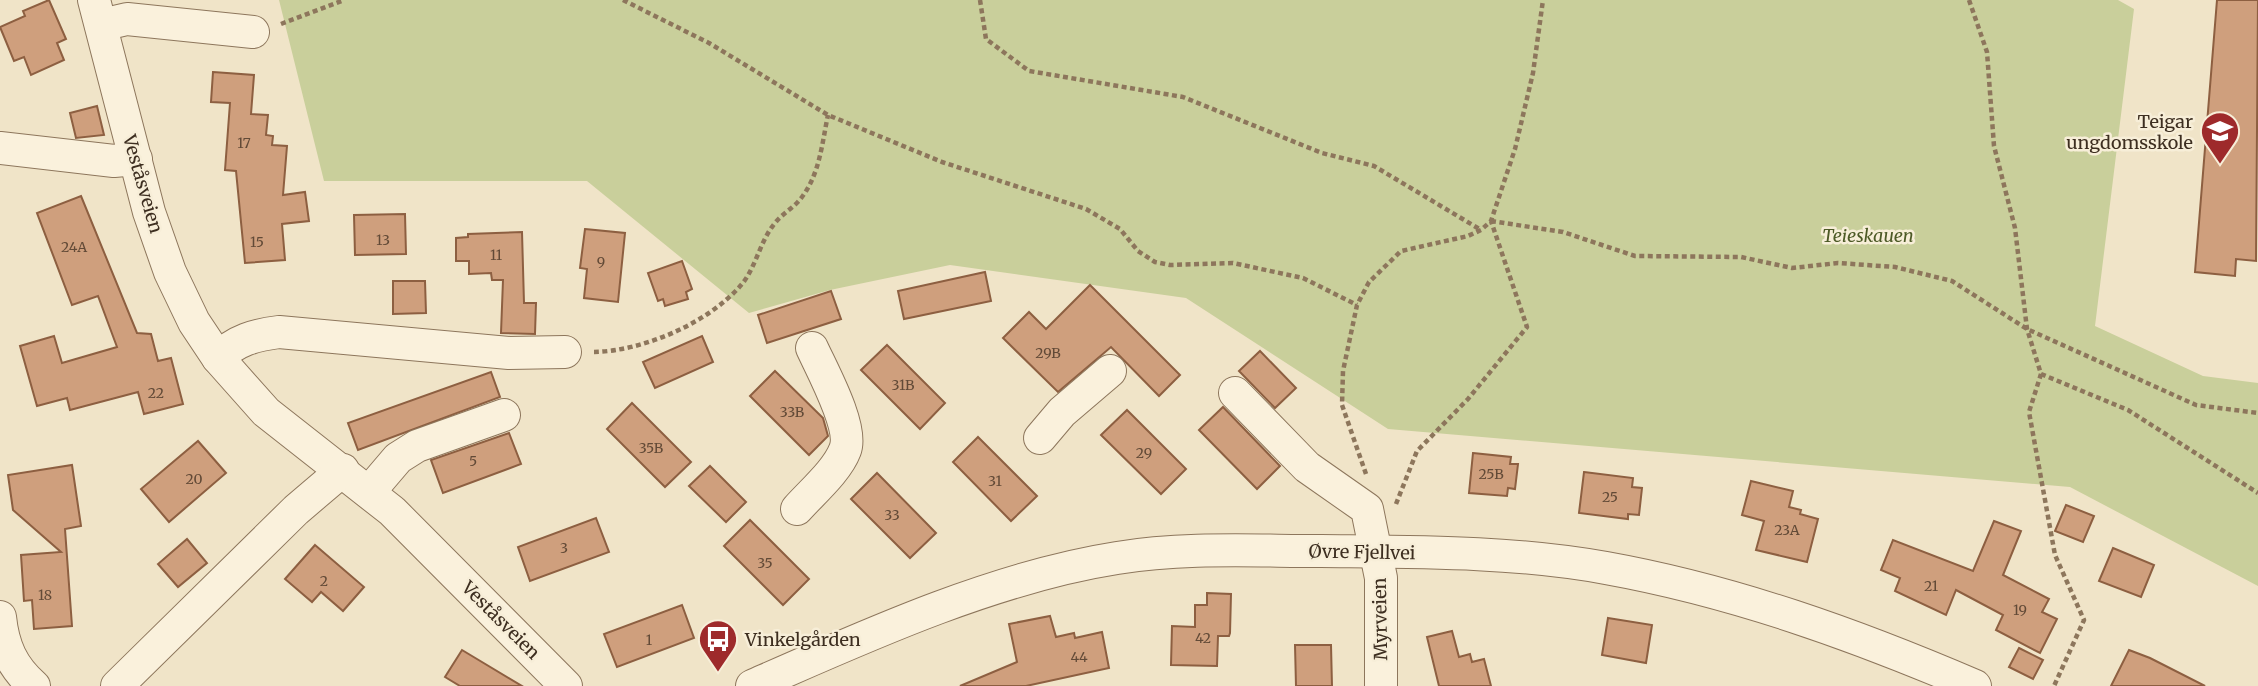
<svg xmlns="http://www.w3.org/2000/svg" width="2258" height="686" font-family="Merriweather,serif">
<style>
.green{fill:#c9cf9b}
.building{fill:#cf9f7d;stroke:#8d5f41;stroke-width:2}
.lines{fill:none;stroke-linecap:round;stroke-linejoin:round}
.minor-casing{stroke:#8d765c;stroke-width:34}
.path{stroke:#8d765c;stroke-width:4.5;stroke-dasharray:5 3.5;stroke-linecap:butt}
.minor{stroke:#faf1dc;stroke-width:32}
.labels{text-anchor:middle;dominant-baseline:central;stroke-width:5;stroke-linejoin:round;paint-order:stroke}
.number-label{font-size:14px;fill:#624a37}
.poi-label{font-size:18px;fill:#3d2e20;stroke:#f7eed8;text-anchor:end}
.street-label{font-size:18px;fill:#3d2e20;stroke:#f7eed8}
.park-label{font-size:18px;font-style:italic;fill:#4d5a26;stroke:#f7eed8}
</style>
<rect width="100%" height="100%" fill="#f0e4c8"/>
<polygon class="green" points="279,0 2118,0 2134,9 2095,326 2203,376 2258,383 2258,586 2070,487 1388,429 1186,298 950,265 830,290 749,313 587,181 324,181"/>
<g class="building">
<polygon points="49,0 66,39 57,43 64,60 31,75 24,57 14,61 0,27 25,16 23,11"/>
<polygon points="2217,0 2258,0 2256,261 2236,259 2235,276 2195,272"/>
<polygon points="213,72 254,75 251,114 268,115 266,135 273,136 272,145 287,146 283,195 305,192 309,221 282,224 285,260 245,263 236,171 225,170 230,103 211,102"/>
<polygon points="97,106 104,135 76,138 70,113"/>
<polygon points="81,196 137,333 151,334 158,361 171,358 183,404 144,414 138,392 70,410 67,398 37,406 20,346 54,336 62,363 117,347 98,296 72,305 37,213"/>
<polygon points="405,214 406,254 355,255 354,215"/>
<polygon points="585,229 625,233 618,302 584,298 587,269 580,268"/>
<polygon points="522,232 524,303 536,303 535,334 501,333 503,280 492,280 491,273 469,274 469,261 456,261 456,238 468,237 468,234"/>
<polygon points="682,261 692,289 686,292 688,299 665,306 663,299 658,301 648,273"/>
<polygon points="985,272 991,301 904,319 898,291"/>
<polygon points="393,281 425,281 426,313 393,314"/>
<polygon points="1090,285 1180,375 1159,396 1111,347 1058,392 1003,338 1029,312 1046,329"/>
<polygon points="831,291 841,319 767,343 758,315"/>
<polygon points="702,336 713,362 655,388 643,362"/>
<polygon points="887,345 945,403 920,429 861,370"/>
<polygon points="1260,351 1296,388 1275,408 1239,371"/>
<polygon points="775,371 823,418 828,436 809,455 750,396"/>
<polygon points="491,372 500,397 358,450 348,423"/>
<polygon points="632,403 691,462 665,487 607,429"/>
<polygon points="1223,407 1280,466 1257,489 1199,430"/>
<polygon points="1127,410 1186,469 1161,494 1101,435"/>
<polygon points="509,433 521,464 443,493 431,460"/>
<polygon points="978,437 1037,496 1011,521 953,462"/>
<polygon points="198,441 226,473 169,522 141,489"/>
<polygon points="1473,453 1511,457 1510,464 1518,464 1515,489 1508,488 1507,496 1469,493"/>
<polygon points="72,465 81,526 65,529 72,626 34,629 32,600 24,601 21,555 61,552 13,510 8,475"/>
<polygon points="710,466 746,502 726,522 689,486"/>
<polygon points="1584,472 1633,478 1632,487 1642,488 1639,515 1628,514 1628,519 1579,513"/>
<polygon points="877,473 936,533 910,558 851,499"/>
<polygon points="1751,481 1793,491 1789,507 1801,510 1800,514 1818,519 1807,562 1756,550 1764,521 1742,515"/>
<polygon points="2066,505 2094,516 2083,542 2055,531"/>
<polygon points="596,518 609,552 530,581 518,547"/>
<polygon points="750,520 809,579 783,605 724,546"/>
<polygon points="1994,521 2021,531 2003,575 2049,599 2042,612 2057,619 2040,653 1996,630 2003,615 1956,590 1946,615 1895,591 1900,578 1881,570 1893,540 1973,571"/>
<polygon points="187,539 207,563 178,587 158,564"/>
<polygon points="315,545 364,587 343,611 321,592 312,602 285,579"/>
<polygon points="2113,548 2154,565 2141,597 2099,581"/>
<polygon points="1207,593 1231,594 1230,633 1229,636 1218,636 1217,666 1171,665 1172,626 1195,627 1195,605 1207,605"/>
<polygon points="682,605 694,638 617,667 604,634"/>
<polygon points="1050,616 1056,637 1074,633 1075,638 1102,632 1109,668 1026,686 960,686 1017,662 1009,624"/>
<polygon points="1608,618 1652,625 1646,663 1602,655"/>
<polygon points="1452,631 1459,657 1470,654 1472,662 1484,659 1491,686 1439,686 1427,637"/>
<polygon points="1295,645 1331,645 1332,686 1296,686"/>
<polygon points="2019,648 2043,660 2033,679 2009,667"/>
<polygon points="462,650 522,686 460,686 445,677"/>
<polygon points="2129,650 2150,658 2205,686 2111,686"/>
</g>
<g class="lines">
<g class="minor-casing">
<g id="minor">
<polyline points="94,0 149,212 170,272 194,322 218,358 266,412 392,511 566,686"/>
<polyline points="101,25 127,19 253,32"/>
<polyline points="0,148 114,161 136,159"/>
<path d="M218,358C236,340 255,335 279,332L509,353L565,352"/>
<polyline points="1235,393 1307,467 1367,509 1381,578 1381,686"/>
<polyline points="1040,438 1062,412 1110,371"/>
<polyline points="369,492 398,458 417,446 504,415"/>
<path d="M797,509C812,492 837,471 845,450C854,428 822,370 812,348"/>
<path d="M0,617C3,646 12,667 34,686"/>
<polyline points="117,686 296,510 343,470"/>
<path d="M752,686C865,636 995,577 1117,558C1184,547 1253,551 1321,551C1416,552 1512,551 1606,568C1734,591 1856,635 1975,686"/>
</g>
</g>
<g class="path">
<polyline points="623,0 709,43 828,115 942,162 1086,209 1120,229 1138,251 1155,262 1170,265 1233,263 1303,278 1357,305"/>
<polyline points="980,0 986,39 1029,71 1183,97 1322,153 1374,166 1481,230"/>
<polyline points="1969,0 1987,52 1994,146 2015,228 2027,329 2041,374 2029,412 2055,555 2084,620 2054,686"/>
<polyline points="281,24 344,0"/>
<polyline points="1491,221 1563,232 1635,256 1741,257 1792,268 1838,263 1895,267 1952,281 2027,329 2196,405 2258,413"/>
<path d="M594,352C643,351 709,323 742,284C756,267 760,241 775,223C783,213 795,207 802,197C820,173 822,143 828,115"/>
<polyline points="2041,374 2128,410 2258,493"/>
<polyline points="1366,474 1342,405 1343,371 1357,305 1369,282 1401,251 1468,236 1481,230 1491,221 1515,149 1533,73 1543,0"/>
<polyline points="1396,504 1417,451 1468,399 1527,327 1491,221"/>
</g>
<use href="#minor" class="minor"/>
</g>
<defs>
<g id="school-pin" transform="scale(2.0125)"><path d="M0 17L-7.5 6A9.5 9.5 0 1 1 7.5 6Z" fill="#9e2a2b" stroke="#f7eed8"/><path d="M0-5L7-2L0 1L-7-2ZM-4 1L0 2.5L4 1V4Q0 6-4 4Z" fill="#fff"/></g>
<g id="bus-pin" transform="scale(2.0125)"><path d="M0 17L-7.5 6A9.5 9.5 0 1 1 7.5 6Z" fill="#9e2a2b" stroke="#f7eed8"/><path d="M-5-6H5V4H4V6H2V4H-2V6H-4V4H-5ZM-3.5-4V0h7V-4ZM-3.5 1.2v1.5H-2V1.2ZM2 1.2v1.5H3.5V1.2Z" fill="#fff"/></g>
</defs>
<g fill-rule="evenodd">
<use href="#school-pin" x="2220" y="131"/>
<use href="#bus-pin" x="718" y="639"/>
</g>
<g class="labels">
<g class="number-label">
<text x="244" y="143">17</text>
<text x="383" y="240">13</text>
<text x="257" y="242">15</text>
<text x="74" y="247">24A</text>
<text x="496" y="255">11</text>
<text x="601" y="262">9</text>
<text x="1048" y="353">29B</text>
<text x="903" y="385">31B</text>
<text x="156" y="393">22</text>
<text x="792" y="412">33B</text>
<text x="651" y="448">35B</text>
<text x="1144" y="453">29</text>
<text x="473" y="461">5</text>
<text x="1491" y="474">25B</text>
<text x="194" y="479">20</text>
<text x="995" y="481">31</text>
<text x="1610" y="497">25</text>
<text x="892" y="515">33</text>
<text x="1787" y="530">23A</text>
<text x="564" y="548">3</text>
<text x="765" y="563">35</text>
<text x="324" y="581">2</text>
<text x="1931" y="586">21</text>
<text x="45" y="595">18</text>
<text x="2020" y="610">19</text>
<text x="1203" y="638">42</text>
<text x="649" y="640">1</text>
<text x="1079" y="657">44</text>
</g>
<g class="poi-label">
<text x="2193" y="121">Teigar<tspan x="2193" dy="21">ungdomsskole</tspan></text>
<text x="745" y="639" text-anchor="start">Vinkelgården</text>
</g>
<g class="street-label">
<text transform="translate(143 184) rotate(74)">Veståsveien</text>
<text transform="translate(1362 552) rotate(1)">Øvre Fjellvei</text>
<text transform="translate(1380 619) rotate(-91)">Myrveien</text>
<text transform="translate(501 620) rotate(45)">Veståsveien</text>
</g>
<g class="park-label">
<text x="1868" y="235">Teieskauen</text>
</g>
</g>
</svg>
